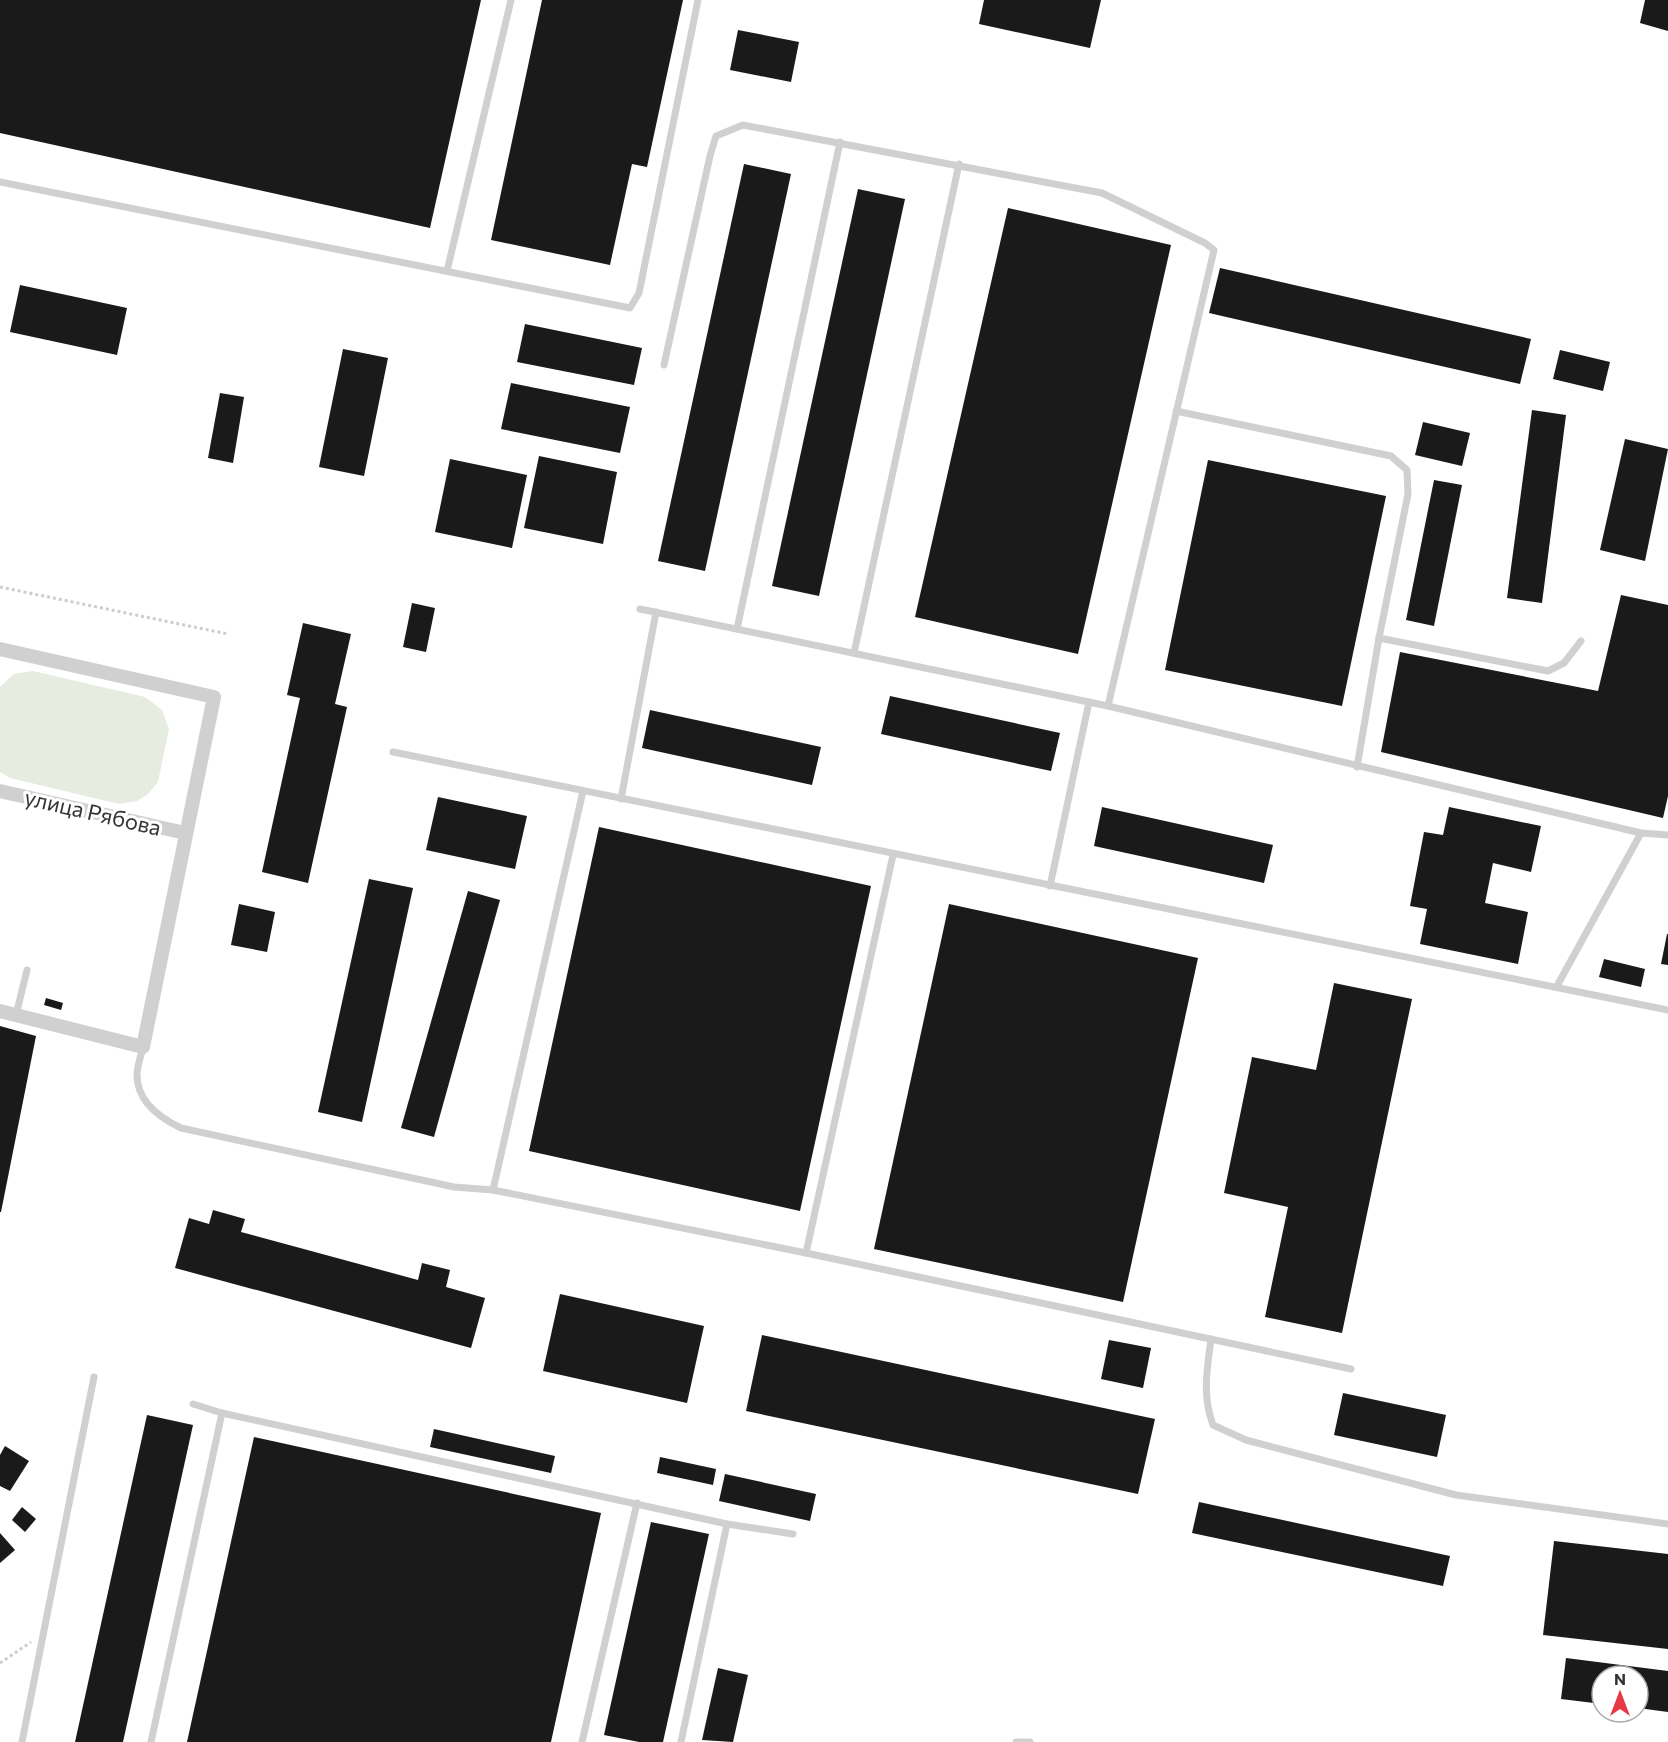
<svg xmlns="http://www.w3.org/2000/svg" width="1668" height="1742" font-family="Commissioner,sans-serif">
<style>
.green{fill:#e6ecdf}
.building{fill:#1a1a1a}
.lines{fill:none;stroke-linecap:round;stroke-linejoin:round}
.path{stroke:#cdcdcd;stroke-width:3;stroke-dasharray:3 3;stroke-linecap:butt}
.lane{stroke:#d0d0d0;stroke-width:7}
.street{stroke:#d0d0d0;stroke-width:14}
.labels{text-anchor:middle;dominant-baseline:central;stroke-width:6;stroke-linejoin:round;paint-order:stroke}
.street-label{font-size:22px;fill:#333;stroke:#fff}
</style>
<rect width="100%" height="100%" fill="#fff"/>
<polygon class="green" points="33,671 145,697 162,710 169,729 158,782 148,794 137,801 119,804 10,778 0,772 0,687 14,674"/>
<g class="building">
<polygon points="0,0 481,0 430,228 0,133"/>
<polygon points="542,0 683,0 647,167 632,164 610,265 491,240"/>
<polygon points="984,0 1101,0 1090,48 979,24"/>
<polygon points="1645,0 1668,0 1668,31 1640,23"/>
<polygon points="738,30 799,42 791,82 730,70"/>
<polygon points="744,164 791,174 705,571 658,561"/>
<polygon points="858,189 905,199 819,596 772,586"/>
<polygon points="1008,208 1171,245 1078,654 915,617"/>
<polygon points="1220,268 1531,339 1520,384 1209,313"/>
<polygon points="20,285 127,308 117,355 10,332"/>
<polygon points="525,324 642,348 634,385 517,362"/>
<polygon points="343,349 388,358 364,476 319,467"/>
<polygon points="1560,350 1610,362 1603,391 1553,379"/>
<polygon points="511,383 630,407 620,453 501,429"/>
<polygon points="220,393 244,397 233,463 208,458"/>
<polygon points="1532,410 1566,415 1542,603 1507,598"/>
<polygon points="1423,422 1470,433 1462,466 1415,455"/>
<polygon points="1625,439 1668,449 1645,561 1600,550"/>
<polygon points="539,456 617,472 603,544 524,528"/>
<polygon points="450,459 527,475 512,548 435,532"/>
<polygon points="1208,460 1386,496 1342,706 1165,670"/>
<polygon points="1434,480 1462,485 1434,626 1406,620"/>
<polygon points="1621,595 1668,605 1668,796 1663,818 1381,752 1400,652 1598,691"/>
<polygon points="412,603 435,608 426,652 403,647"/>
<polygon points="303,623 351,634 335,704 347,707 308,883 262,872 300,698 287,695"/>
<polygon points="890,696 1060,733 1051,771 881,734"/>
<polygon points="650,710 821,747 812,785 642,748"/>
<polygon points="438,797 527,816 515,869 426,850"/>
<polygon points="1102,807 1273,845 1264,883 1094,846"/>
<polygon points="1449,807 1541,826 1531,872 1493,863 1485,903 1528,912 1518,964 1420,944 1427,909 1410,906 1424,832 1443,835"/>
<polygon points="599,827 871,886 800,1211 529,1151"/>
<polygon points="369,879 413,888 362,1122 318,1112"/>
<polygon points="468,891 500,900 434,1137 401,1128"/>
<polygon points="239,904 275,912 267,952 231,945"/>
<polygon points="949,904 1198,958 1123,1302 874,1249"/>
<polygon points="1667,934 1668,934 1668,965 1661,964"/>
<polygon points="1604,959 1645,969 1641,987 1599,977"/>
<polygon points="1334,983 1412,999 1342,1333 1265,1317 1288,1207 1224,1193 1252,1057 1316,1070"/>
<polygon points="46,998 63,1003 61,1010 44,1005"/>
<polygon points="0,1026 36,1036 1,1212 0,1212"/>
<polygon points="213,1210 245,1219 241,1232 418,1280 422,1263 450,1270 446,1287 485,1298 471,1348 175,1268 189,1218 209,1224"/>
<polygon points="560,1294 704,1326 687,1403 543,1371"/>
<polygon points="762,1335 1155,1419 1138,1494 746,1411"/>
<polygon points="1109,1340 1151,1348 1143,1388 1101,1379"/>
<polygon points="1343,1393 1446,1415 1437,1457 1334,1435"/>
<polygon points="147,1415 193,1425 123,1742 75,1742"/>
<polygon points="434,1429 555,1456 551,1473 430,1447"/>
<polygon points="254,1437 601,1513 551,1742 187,1742"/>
<polygon points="5,1446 29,1461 10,1491 0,1486 0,1455"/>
<polygon points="660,1457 716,1469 713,1485 657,1473"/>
<polygon points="725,1474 816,1494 810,1521 719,1501"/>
<polygon points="1199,1502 1450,1556 1443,1586 1192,1533"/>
<polygon points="22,1507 36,1519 25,1532 12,1520"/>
<polygon points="651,1522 709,1534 663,1742 639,1742 604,1735"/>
<polygon points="0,1533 15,1550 0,1563"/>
<polygon points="1554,1541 1668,1554 1668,1649 1543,1635"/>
<polygon points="1566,1658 1668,1671 1668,1712 1638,1708 1638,1676 1602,1676 1602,1704 1561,1699"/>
<polygon points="718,1668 748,1675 733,1742 702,1740"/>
</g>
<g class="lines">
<g class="path">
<polyline points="0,587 228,634"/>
<polyline points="0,1663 31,1642"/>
</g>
<g class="lane">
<polyline points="0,182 630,308 639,293 698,0"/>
<polyline points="447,271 511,0"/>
<polyline points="664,365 710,156 716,136 743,125 1102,193 1205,243 1214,250 1108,706"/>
<polyline points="1176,411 1391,456 1407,470 1408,494 1379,638 1357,767"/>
<polyline points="640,609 1108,706 1641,833"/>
<polyline points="737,629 840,142"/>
<polyline points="1379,638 1548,671 1564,663 1581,641"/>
<polyline points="854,653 959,164"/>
<polyline points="393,752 1668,1010"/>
<polyline points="621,799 656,612"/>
<polyline points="1050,886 1089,702"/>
<polyline points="1557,986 1641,833 1668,835"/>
<polyline points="16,1015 27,970"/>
<path d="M143,1047C141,1056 137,1066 137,1075C137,1102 160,1118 181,1128L454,1187L493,1190L806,1253L1351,1369"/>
<polyline points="493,1190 583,791"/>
<polyline points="806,1253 893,855"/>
<path d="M1211,1339C1207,1369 1202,1396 1213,1425L1246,1440L1456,1495L1668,1524"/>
<polyline points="193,1404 222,1413 727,1524 793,1534"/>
<polyline points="22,1742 94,1377"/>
<polyline points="151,1742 222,1413"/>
<polyline points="582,1742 637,1503"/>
<polyline points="681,1742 727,1524"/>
<polyline points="1016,1742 1030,1742"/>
</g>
<g class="street">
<polyline points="0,649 214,697 143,1047 0,1011"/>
<polyline points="0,791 185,833"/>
</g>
</g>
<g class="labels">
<g class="street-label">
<text transform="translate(93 812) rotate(13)">улица Рябова</text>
</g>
</g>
<g transform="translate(1620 1694)"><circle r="28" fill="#ffffff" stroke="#adadad" stroke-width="1.5"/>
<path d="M0-4.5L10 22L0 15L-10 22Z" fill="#e63946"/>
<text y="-9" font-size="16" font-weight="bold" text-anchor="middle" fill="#333333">N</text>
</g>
</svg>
